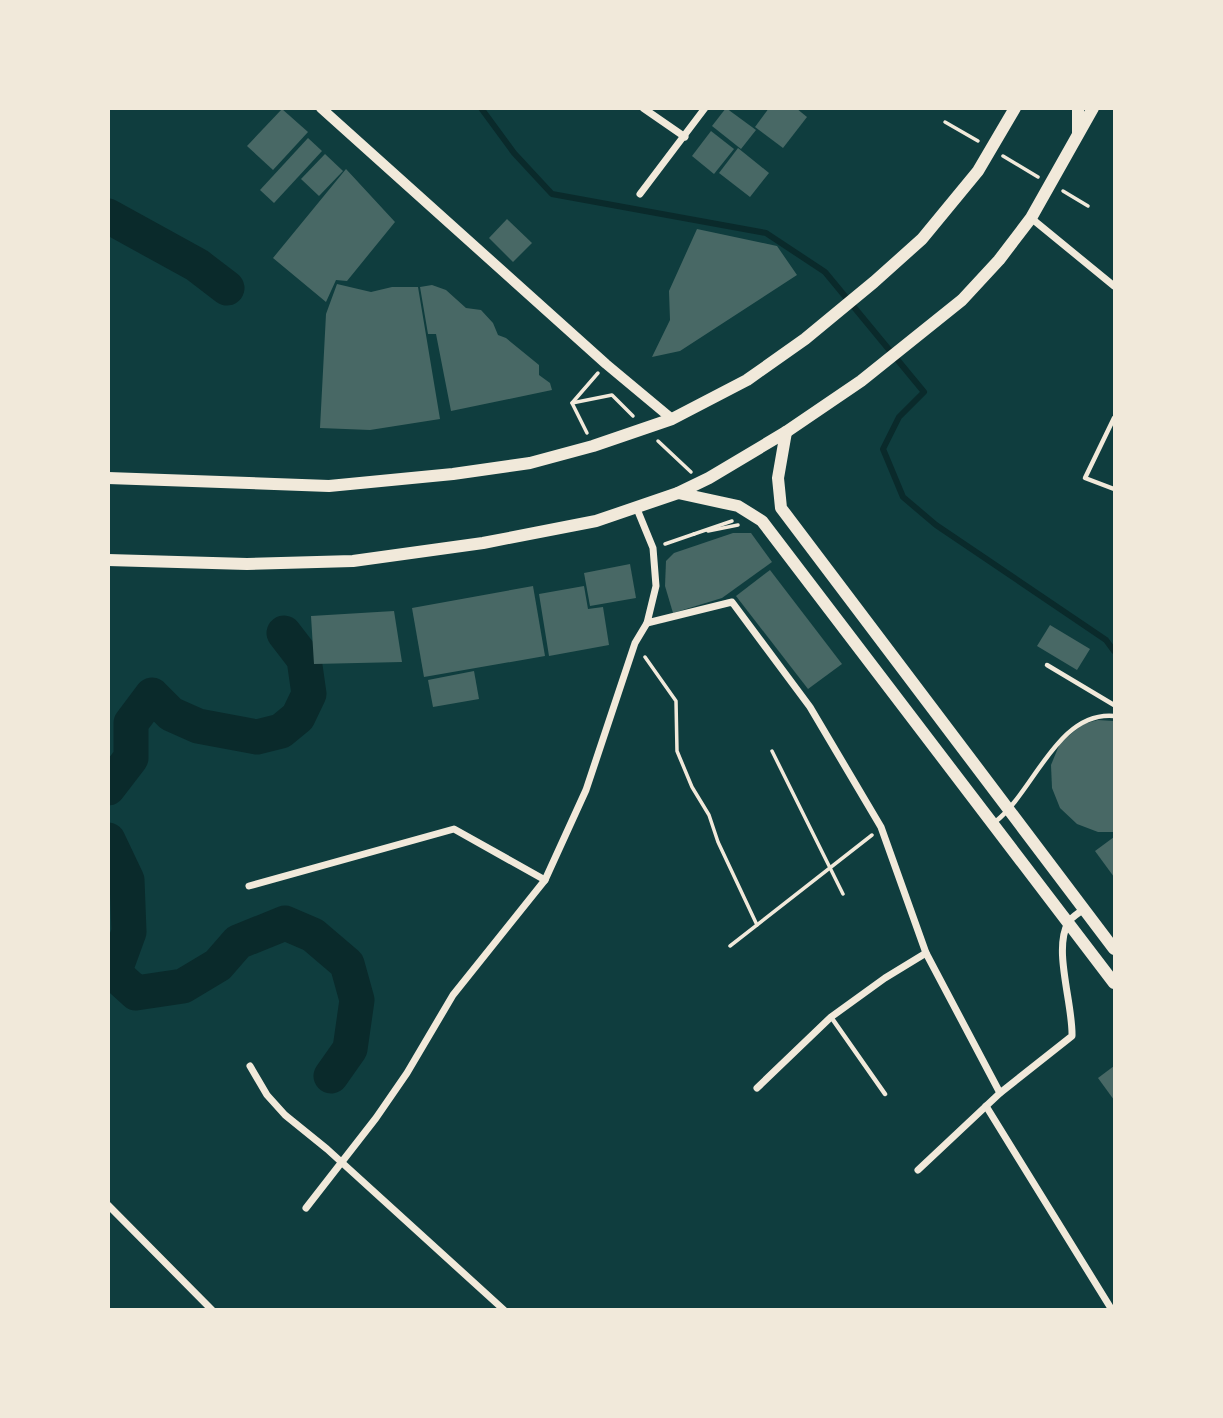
<svg xmlns="http://www.w3.org/2000/svg" width="1223" height="1418" font-family="'DejaVu Sans',sans-serif">
<style>
.lines{fill:none;stroke-linecap:round;stroke-linejoin:round}
.stream{stroke:#0a2a2b;stroke-width:6}
.river{stroke:#0a2a2b;stroke-width:35}
.building{fill:#486865}
.path{stroke:#f1e9da;stroke-width:3.5}
.service{stroke:#f1e9da;stroke-width:4.5}
.minor{stroke:#f1e9da;stroke-width:7}
.tertiary{stroke:#f1e9da;stroke-width:10}
.secondary{stroke:#f1e9da;stroke-width:12}
.primary{stroke:#f1e9da;stroke-width:12}
</style>
<rect width="100%" height="100%" fill="#0f3d3e"/>
<g class="lines">
<polyline class="stream" points="481,108 514,153 552,194 766,233 825,272 924,392 899,417 883,449 903,497 936,525 1106,640 1114,651"/>
<g class="river">
<polyline points="108,216 197,265 227,288"/>
<polyline points="108,788 131,758 131,723 152,695 171,714 198,726 257,737 281,731 298,717 309,694 304,659 284,633"/>
<polyline points="108,840 127,880 129,932 114,973 136,993 183,986 218,965 238,942 285,923 313,935 347,964 357,1000 350,1049 331,1076"/>
</g>
</g>
<g class="building">
<polygon points="726,108 756,130 741,149 712,126"/>
<polygon points="769,108 796,108 807,117 783,148 755,127"/>
<polygon points="282,109 308,132 273,170 247,146"/>
<polygon points="711,131 734,149 714,174 692,156"/>
<polygon points="308,138 322,151 274,203 260,190"/>
<polygon points="738,148 769,173 750,197 719,173"/>
<polygon points="325,154 343,171 319,196 301,179"/>
<polygon points="346,169 395,222 347,281 336,280 326,302 273,258"/>
<polygon points="507,219 532,243 513,262 489,238"/>
<polygon points="697,229 777,246 797,275 680,351 652,357 670,320 669,291"/>
<polygon points="337,284 371,292 392,287 418,287 440,419 370,430 320,428 326,314"/>
<polygon points="432,285 446,290 466,308 481,310 493,323 498,335 506,338 539,365 539,375 550,383 552,390 451,411 436,334 428,334 420,287"/>
<polygon points="733,533 751,533 772,562 722,598 673,613 665,586 666,561 674,553"/>
<polygon points="630,564 636,598 590,606 584,573"/>
<polygon points="770,570 842,664 808,689 736,596"/>
<polygon points="533,586 545,656 424,677 412,608"/>
<polygon points="584,586 588,609 603,607 609,645 549,656 539,594"/>
<polygon points="394,611 402,662 314,664 311,616"/>
<polygon points="1050,625 1090,649 1077,670 1037,646"/>
<polygon points="474,671 479,699 433,707 428,680"/>
<polygon points="1098,720 1114,721 1114,832 1098,832 1077,824 1060,808 1052,788 1051,765 1060,743 1083,724"/>
<polygon points="1114,837 1114,877 1095,851"/>
<polygon points="1114,1066 1114,1100 1098,1078"/>
</g>
<g class="lines">
<g class="path">
<polyline points="945,122 978,141"/>
<polyline points="1003,156 1038,177"/>
<polyline points="1063,191 1088,206"/>
<polyline points="572,403 612,395 633,416"/>
<polyline points="587,433 572,403 598,373"/>
<polyline points="658,441 691,472"/>
<polyline points="708,531 738,525"/>
<polyline points="694,534 732,521"/>
<polyline points="665,544 694,534"/>
<polyline points="645,657 676,701 677,751 692,787 709,815 718,842 757,925"/>
<polyline points="772,751 843,894"/>
<polyline points="730,946 872,835"/>
</g>
<g class="service">
<polyline points="1114,418 1085,478 1114,489"/>
<polyline points="1047,665 1114,705"/>
<path d="M995,822C1034,792 1057,711 1114,716"/>
<polyline points="831,1017 885,1094"/>
</g>
<g class="minor">
<polyline points="643,108 685,137"/>
<polyline points="640,194 705,108"/>
<polyline points="1031,218 1114,286"/>
<polyline points="637,509 653,548 656,586 647,623 732,602 810,707 881,827 926,953 1000,1093"/>
<polyline points="249,886 454,829 545,880"/>
<polyline points="250,1066 267,1095 285,1115 327,1149 504,1310"/>
<polyline points="757,1088 831,1017 885,978 926,953"/>
<polyline points="986,1106 1112,1310"/>
<path d="M918,1170L1000,1093L1072,1036C1073,1004 1053,950 1068,923C1070,918 1079,913 1084,909"/>
<polyline points="108,1205 212,1310"/>
<polyline points="306,1208 376,1118 407,1073 453,995 545,880 586,790 635,643 647,623"/>
</g>
<polyline class="tertiary" points="321,108 606,364 672,419"/>
<g class="secondary">
<polyline points="786,432 778,478 781,508 1114,949"/>
<polyline points="678,493 738,506 762,521 1114,983"/>
</g>
<g class="primary">
<polyline points="1078,133 1078,108"/>
<polyline points="108,478 329,486 453,474 530,463 593,446 672,419 747,380 805,339 874,282 922,239 978,171 1015,108"/>
<polyline points="108,560 247,564 353,561 483,543 596,521 678,493 709,478 786,432 861,381 962,300 999,260 1031,218 1093,108"/>
</g>
</g>
<rect width="1223" height="1418" fill="none" stroke="#f1e9da" stroke-width="220"/>
</svg>
